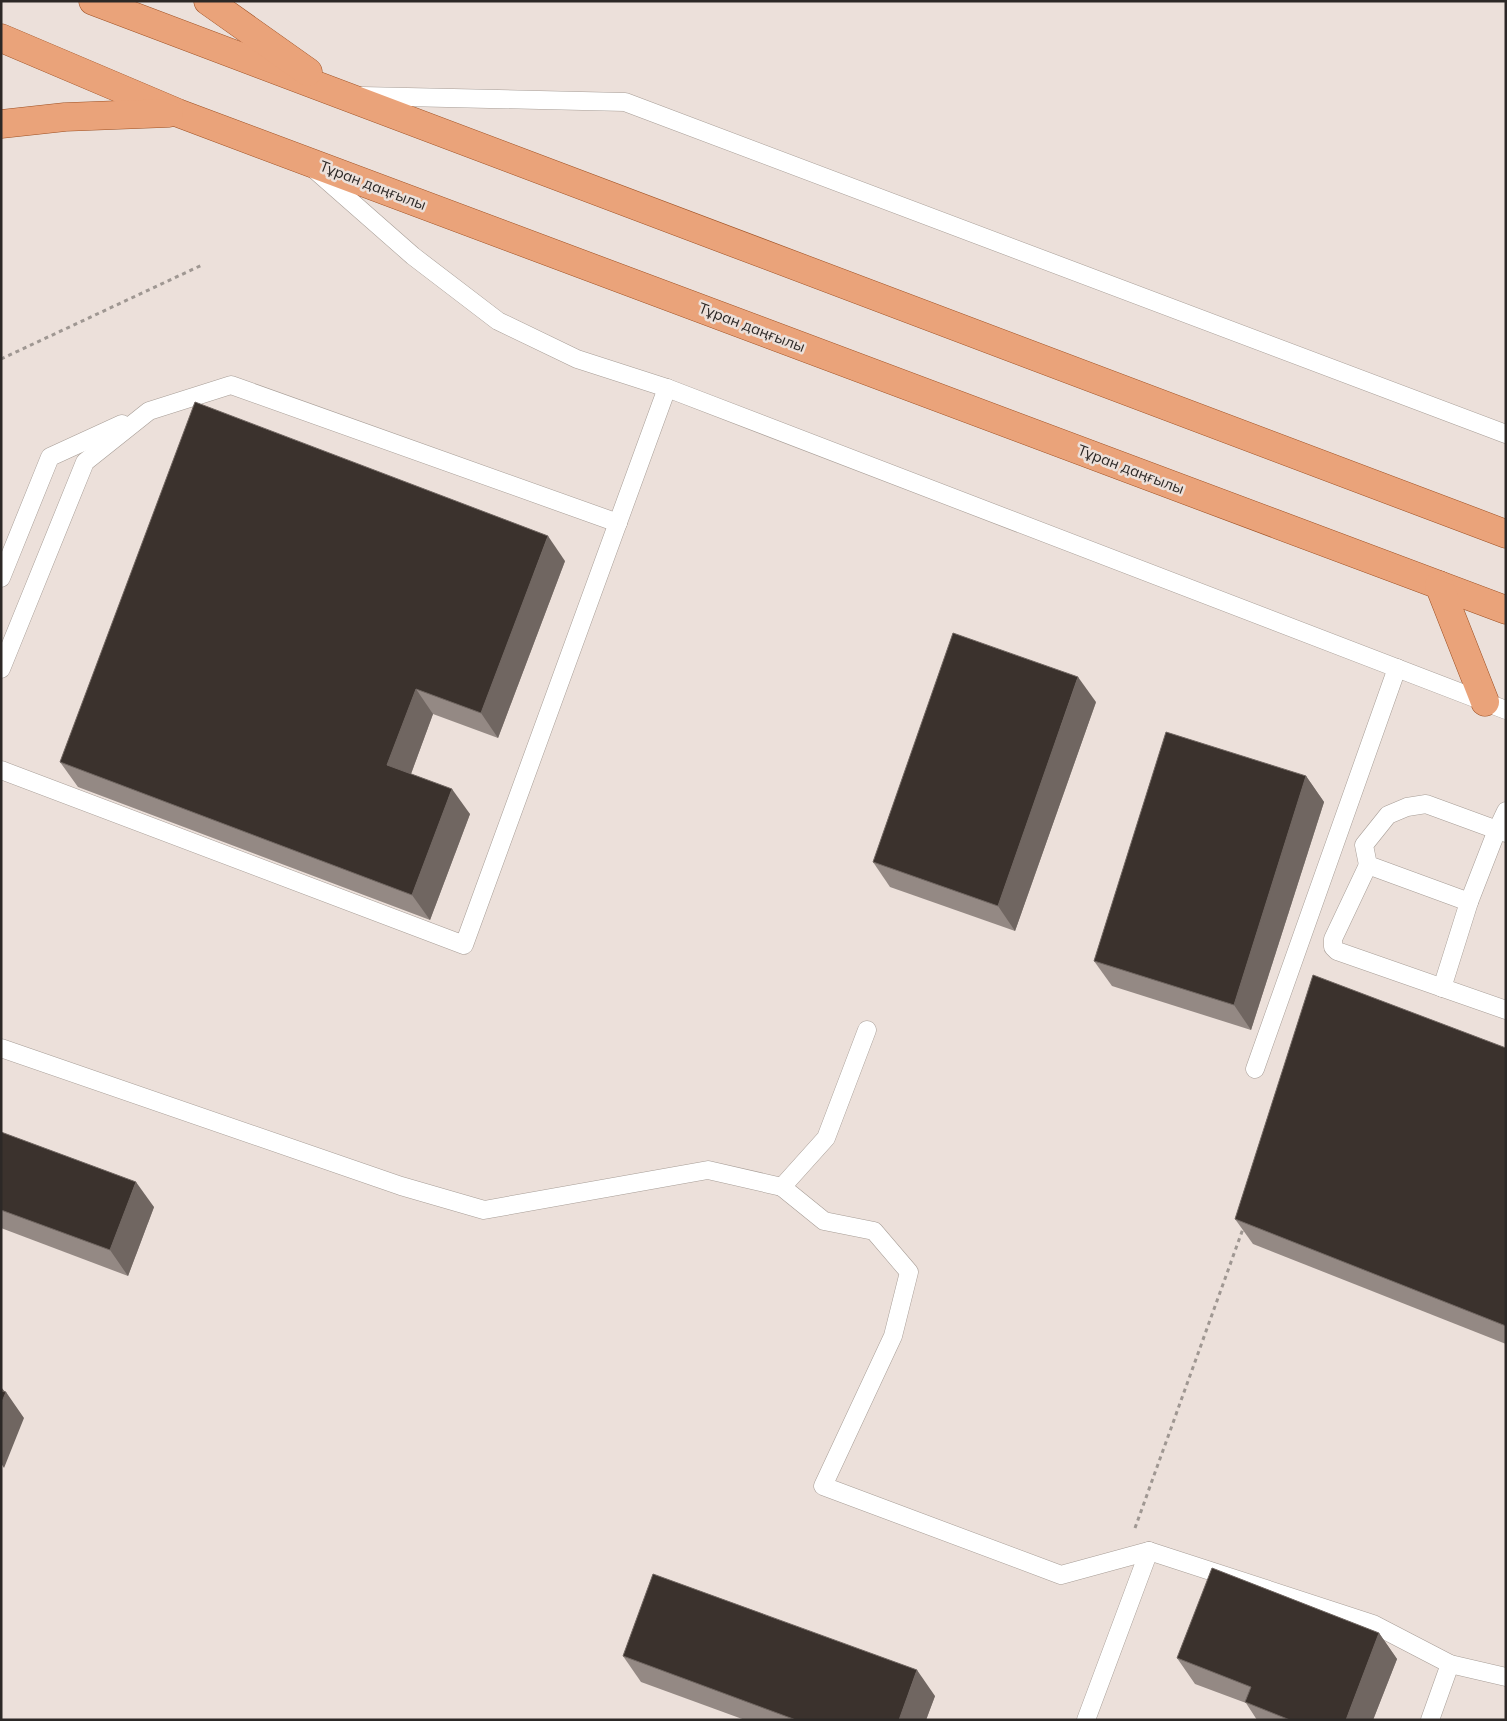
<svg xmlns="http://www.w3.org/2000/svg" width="1507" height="1721" font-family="Mulish,sans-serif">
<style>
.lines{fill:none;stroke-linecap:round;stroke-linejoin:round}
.service-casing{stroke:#a79d96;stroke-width:19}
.primary-casing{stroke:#9e5023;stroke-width:29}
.path{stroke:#9f9792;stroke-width:3;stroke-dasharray:4 4;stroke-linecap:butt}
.service{stroke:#fff;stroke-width:18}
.primary{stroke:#eaa37a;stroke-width:28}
.wall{fill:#948984}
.shaded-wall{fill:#706661}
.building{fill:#3b322d;stroke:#706661}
.labels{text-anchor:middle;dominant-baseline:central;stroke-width:5;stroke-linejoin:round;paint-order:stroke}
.street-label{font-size:15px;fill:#2c2826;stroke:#ece0da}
</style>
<rect width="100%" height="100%" fill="#ece0da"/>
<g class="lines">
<g class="service-casing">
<g id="service">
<polyline points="362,96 625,102 1506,434"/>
<polyline points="314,169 413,256 498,321 577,359 667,388 1506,710"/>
<polyline points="1,578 50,457 122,424"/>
<polyline points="1,669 85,462 149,411 231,385 618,523"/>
<polyline points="1,770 464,945 667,388"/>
<polyline points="1368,865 1333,939 1333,947 1337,951 1506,1010"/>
<polyline points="1469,902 1368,865 1364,845 1388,815 1407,807 1426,804 1497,830 1506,811"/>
<polyline points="1442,988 1469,902 1497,830 1506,833"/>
<polyline points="1,1048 401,1186 484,1210 708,1170 782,1187 826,1138 867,1030"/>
<polyline points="1255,1069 1397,668"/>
<polyline points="782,1187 824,1221 874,1231 909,1272 893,1336 823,1486 1061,1575 1149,1551"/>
<polyline points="1086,1720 1149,1551 1373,1624 1450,1664 1506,1677"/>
<polyline points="1430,1720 1450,1664"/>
</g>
</g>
<g class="primary-casing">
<g id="primary">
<polyline points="93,1 1506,534"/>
<polyline points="208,1 308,72"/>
<polyline points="1,38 178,113 1506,610"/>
<polyline points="1,124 65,117 169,113"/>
<polyline points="1439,585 1485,702"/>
</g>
</g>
<g class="path">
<polyline points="1,359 202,265"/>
<polyline points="1135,1528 1244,1226"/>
</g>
<use href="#service" class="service"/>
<use href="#primary" class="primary"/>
</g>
<g class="wall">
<polygon points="565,561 498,738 433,714 411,774 470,814 430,920 78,787 60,762"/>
<polygon points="1096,702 1015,931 890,887 873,862"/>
<polygon points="1306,776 1324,802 1251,1030 1112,986 1094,961"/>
<polygon points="1506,1048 1506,1344 1253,1244 1235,1219"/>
<polygon points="1,1132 154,1207 128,1276 1,1228"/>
<polygon points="1379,1633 1397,1659 1373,1720 1257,1720 1246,1703 1195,1684 1177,1658"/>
<polygon points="623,1656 935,1696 926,1720 745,1720 641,1682"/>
</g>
<g class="shaded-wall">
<polygon points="548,536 565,561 498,738 481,713"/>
<polygon points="1078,677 1096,702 1015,931 998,906"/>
<polygon points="416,689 433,714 405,790 387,765"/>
<polygon points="1306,776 1324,802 1251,1030 1234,1005"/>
<polygon points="452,789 470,814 430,920 412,895"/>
<polygon points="136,1182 154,1207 128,1276 110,1250"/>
<polygon points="1,1387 6,1393 6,1392 24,1418 4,1468 1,1463"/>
<polygon points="1379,1633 1397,1659 1373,1720 1346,1720"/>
<polygon points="917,1670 935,1696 926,1720 899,1720"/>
</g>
<g class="building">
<polygon points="195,402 548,536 481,713 416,689 387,765 452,789 412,895 60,762"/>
<polygon points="953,633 1078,677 998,906 873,862"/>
<polygon points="1166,732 1306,776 1234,1005 1094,961"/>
<polygon points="1313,975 1506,1048 1506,1326 1235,1219"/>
<polygon points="1,1132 136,1182 110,1250 1,1210"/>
<polygon points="1,1391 6,1392 1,1404"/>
<polygon points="1212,1568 1379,1633 1346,1720 1290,1720 1245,1702 1251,1687 1177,1658"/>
<polygon points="653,1574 917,1670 899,1720 796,1720 623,1656"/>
</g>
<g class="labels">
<g class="street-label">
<text transform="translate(373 185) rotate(21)">Тұран даңғылы</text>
<text transform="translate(752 327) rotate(21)">Тұран даңғылы</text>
<text transform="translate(1131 469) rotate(21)">Тұран даңғылы</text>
</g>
</g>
<rect width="1507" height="1721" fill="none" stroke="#2c2826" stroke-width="5"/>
</svg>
